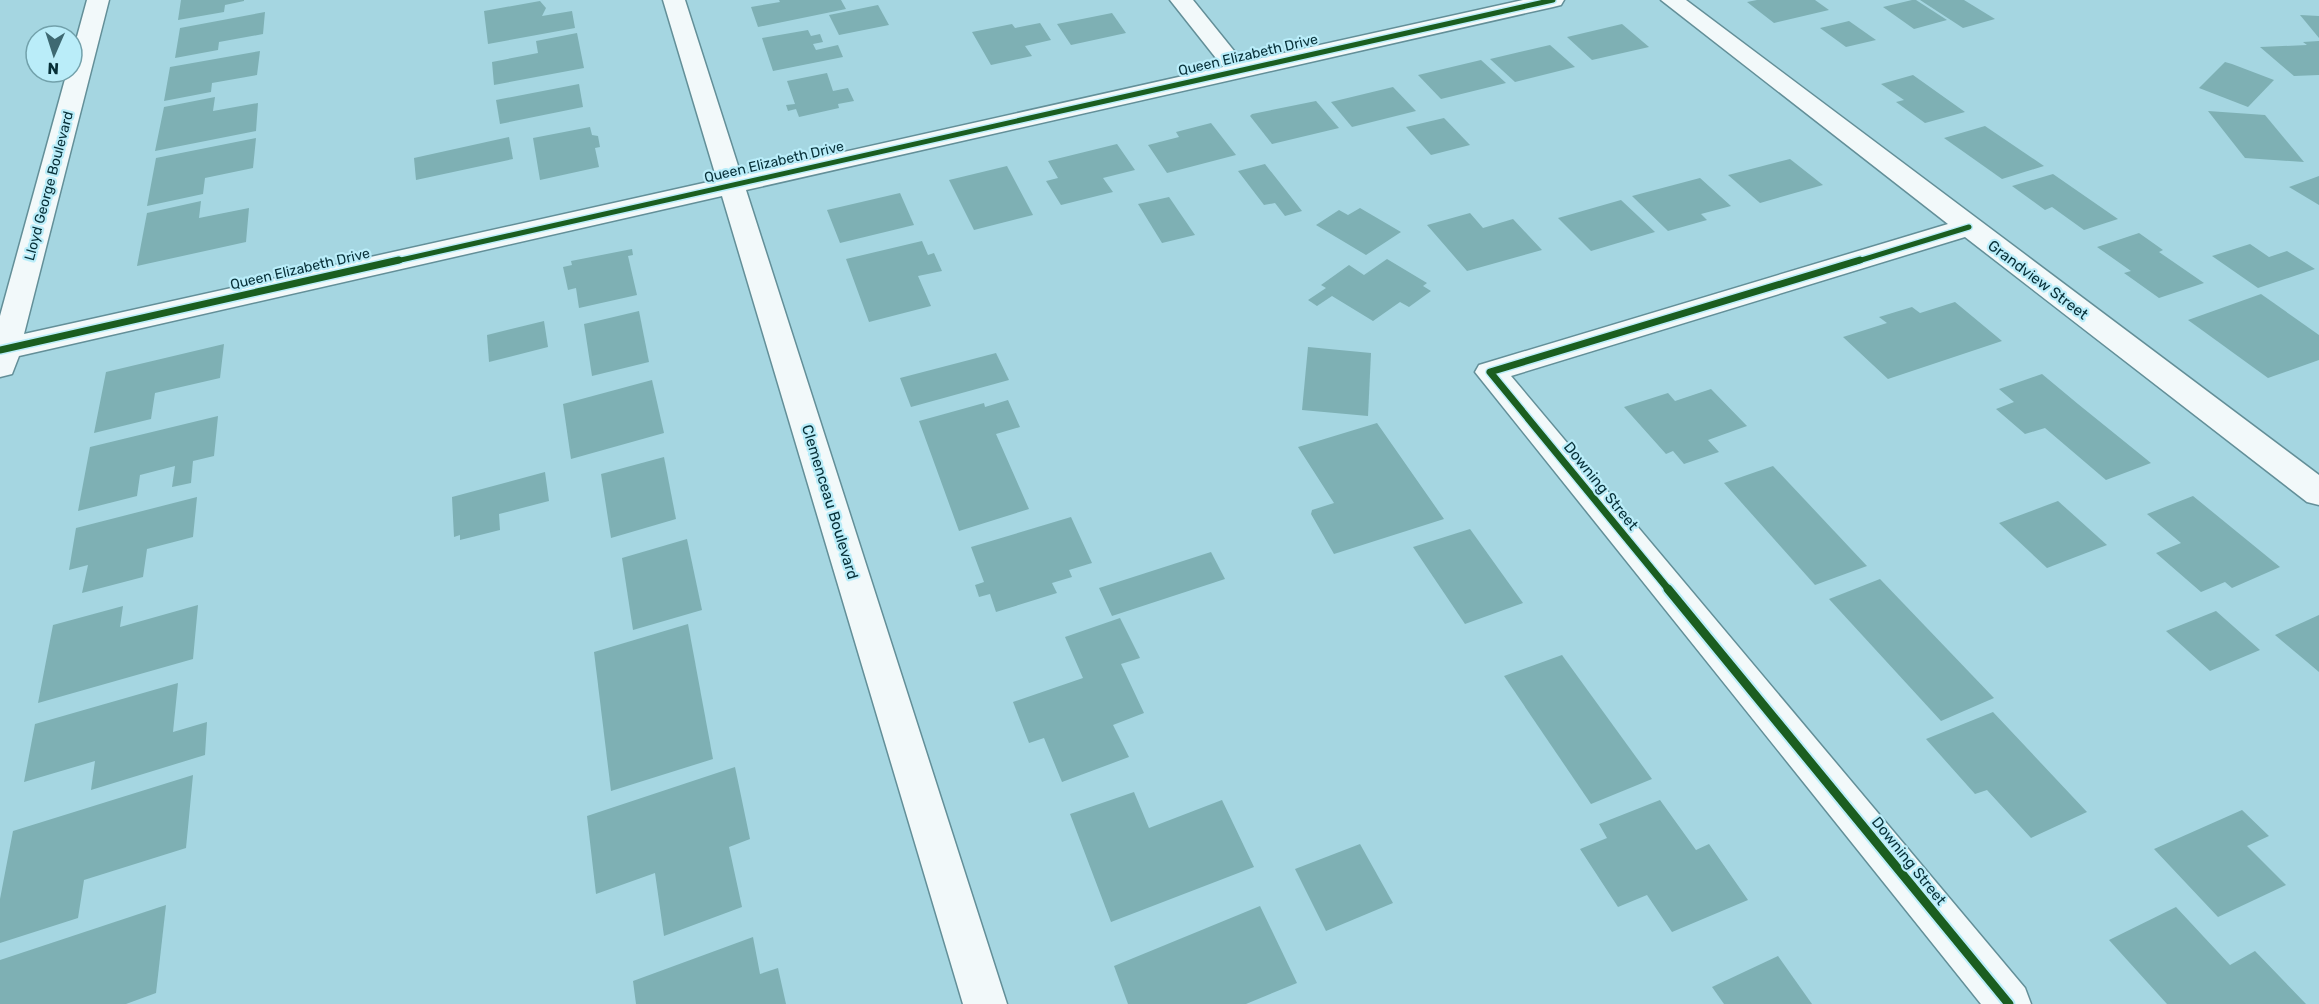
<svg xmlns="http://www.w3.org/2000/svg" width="2319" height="1004" font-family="Rubik,sans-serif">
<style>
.building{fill:#7eb0b4}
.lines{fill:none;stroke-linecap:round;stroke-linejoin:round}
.minor-casing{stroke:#638f98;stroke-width:3}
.minor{fill:#f2f9fa;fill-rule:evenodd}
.cycleway-far2-casing{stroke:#baedf9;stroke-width:8}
.cycleway-far1-casing{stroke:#baedf9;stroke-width:10}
.cycleway-casing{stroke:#baedf9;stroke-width:13}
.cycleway-far2{stroke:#1b5e20;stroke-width:5}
.cycleway-far1{stroke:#1b5e20;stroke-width:7}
.cycleway{stroke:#1b5e20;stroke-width:9}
.labels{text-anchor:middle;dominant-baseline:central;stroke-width:4.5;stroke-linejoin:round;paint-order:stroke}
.far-street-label{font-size:14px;fill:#062f37;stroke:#baedf9}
.street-label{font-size:15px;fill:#062f37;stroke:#baedf9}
</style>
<rect width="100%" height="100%" fill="#a5d6e1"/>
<g class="building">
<polygon points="181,0 244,0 244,1 225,5 224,12 178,20"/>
<polygon points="779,0 841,0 846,9 758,27 751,7 780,2"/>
<polygon points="1757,0 1815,0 1829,10 1774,23 1747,2"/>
<polygon points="1912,0 1916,0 1947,20 1914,29 1883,7"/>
<polygon points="1920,0 1964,0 1995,19 1963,28"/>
<polygon points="540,1 546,8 542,16 572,11 575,28 488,44 484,11"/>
<polygon points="878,5 889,25 839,35 829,15"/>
<polygon points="265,12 263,34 219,42 218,50 175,58 180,28"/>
<polygon points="1112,13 1126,33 1071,45 1057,24"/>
<polygon points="2300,15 2319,16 2319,38"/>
<polygon points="1849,21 1876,40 1846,47 1820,28"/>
<polygon points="1040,23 1051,40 1025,46 1032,56 991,65 972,32 1012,24 1015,28"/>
<polygon points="1622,24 1649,47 1592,60 1567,37"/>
<polygon points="808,30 811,36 820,34 823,42 813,44 816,50 838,45 843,57 773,71 762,38"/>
<polygon points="577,33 584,68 494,85 492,62 538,53 536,41"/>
<polygon points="2319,41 2319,75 2294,76 2260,47 2307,45 2303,42"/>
<polygon points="1550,45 1575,67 1515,82 1490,59"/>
<polygon points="260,51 257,75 212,83 211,92 164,101 170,67"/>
<polygon points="1481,60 1506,83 1441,99 1418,75"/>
<polygon points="2225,62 2232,64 2274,80 2248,107 2199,88"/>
<polygon points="827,73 833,91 848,88 854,101 838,104 839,108 799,117 796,109 788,111 786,105 795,104 787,81"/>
<polygon points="1913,75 1965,112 1925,123 1896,102 1904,100 1881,84"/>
<polygon points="579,84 583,107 500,124 496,100"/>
<polygon points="1393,87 1416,111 1352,127 1331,102"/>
<polygon points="215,97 213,111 258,103 256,131 155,151 164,107"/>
<polygon points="1316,101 1339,128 1272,144 1250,116 1252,114"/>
<polygon points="2208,111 2265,115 2304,162 2245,158"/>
<polygon points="1444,118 1470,145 1431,155 1406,127"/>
<polygon points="1211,123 1236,155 1167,173 1148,145 1179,137 1176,132"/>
<polygon points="1985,126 2044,166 2002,179 1944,138"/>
<polygon points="590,127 592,135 598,136 600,147 595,148 599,167 540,180 533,138"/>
<polygon points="509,137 513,159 416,180 414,158"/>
<polygon points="256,138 253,168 205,178 203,194 147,206 156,158"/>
<polygon points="1117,144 1135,170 1103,178 1113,192 1061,205 1046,181 1058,178 1048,161"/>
<polygon points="1790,159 1823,185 1760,203 1728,175"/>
<polygon points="1265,164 1302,211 1285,216 1275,203 1264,205 1238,171"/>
<polygon points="1007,166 1033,215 974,230 949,180"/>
<polygon points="2053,174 2118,219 2084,230 2052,207 2045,210 2012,186"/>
<polygon points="2319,176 2319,205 2289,187"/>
<polygon points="1700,178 1731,206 1701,214 1707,220 1668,231 1632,196"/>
<polygon points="900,193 914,225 840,243 827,210"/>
<polygon points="1169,197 1195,235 1162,243 1138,204"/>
<polygon points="1621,200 1655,232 1591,251 1558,218"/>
<polygon points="201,201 199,218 249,208 246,242 137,266 147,213"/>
<polygon points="1360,208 1401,232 1366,255 1316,225 1339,210 1348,215"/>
<polygon points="1470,213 1483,228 1513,219 1542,250 1467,271 1427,225"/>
<polygon points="2139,233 2163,250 2159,252 2204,283 2159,298 2124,273 2131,271 2097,247"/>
<polygon points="922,241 928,255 934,253 942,271 918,276 931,306 869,322 846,259"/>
<polygon points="2250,244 2269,257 2287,251 2315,269 2258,288 2212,256"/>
<polygon points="632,249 633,255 628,256 637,295 579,308 576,288 568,290 563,267 572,265 571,261"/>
<polygon points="1387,259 1427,283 1423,286 1431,291 1409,307 1400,302 1373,321 1332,296 1317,306 1308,300 1326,288 1321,285 1349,265 1364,275"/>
<polygon points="2261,294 2319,335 2319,360 2268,378 2188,320"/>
<polygon points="1955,302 2002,341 1888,379 1843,337 1887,323 1879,317 1912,307 1920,313"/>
<polygon points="639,311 649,362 592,376 584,324"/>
<polygon points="544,321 548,347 489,362 487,335"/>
<polygon points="224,344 220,378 155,393 151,419 94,433 106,372"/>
<polygon points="1308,347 1371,353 1368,416 1302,410"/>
<polygon points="996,353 1009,380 911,407 900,378"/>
<polygon points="2042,374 2078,404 2151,463 2106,480 2045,428 2025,434 1996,409 2014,402 1999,389"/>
<polygon points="652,380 664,433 571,459 563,404"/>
<polygon points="1711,389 1747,426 1708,440 1719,452 1684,464 1673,451 1666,454 1624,407 1668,393 1675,401"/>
<polygon points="1008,400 1020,427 996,434 1029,509 959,531 919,421 984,403 985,407"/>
<polygon points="218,416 214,456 193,461 191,483 172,487 175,466 140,475 137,496 78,511 90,447"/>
<polygon points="1377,423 1444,519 1334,554 1311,514 1312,510 1334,503 1298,447"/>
<polygon points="664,457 676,519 611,538 601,474"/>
<polygon points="1773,466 1867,566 1815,585 1724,483"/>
<polygon points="545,472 549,501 499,514 500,530 460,540 460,535 454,537 452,497"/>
<polygon points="2193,496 2280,567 2232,588 2225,582 2201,592 2156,553 2181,543 2147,514"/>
<polygon points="197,497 193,537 147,549 143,577 82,593 88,565 69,570 76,528"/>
<polygon points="2058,501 2107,545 2047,568 1999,523"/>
<polygon points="1071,517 1092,563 1069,570 1072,577 1052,583 1057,593 996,612 990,594 979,597 975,585 984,582 971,547"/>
<polygon points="1470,529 1523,603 1465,624 1413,547"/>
<polygon points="687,539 702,610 633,630 622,558"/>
<polygon points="1211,552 1225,579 1112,616 1099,588"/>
<polygon points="1880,579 1994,698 1941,721 1829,599"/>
<polygon points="198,605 193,659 38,703 53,625 123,606 120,627"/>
<polygon points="2216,611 2260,650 2210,671 2166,631"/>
<polygon points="2319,615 2319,672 2275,635"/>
<polygon points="1120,618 1140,658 1121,664 1144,713 1113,725 1129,757 1062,782 1044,738 1029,743 1013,702 1083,678 1065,637"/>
<polygon points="688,624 713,759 611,791 594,652"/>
<polygon points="1562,655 1652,779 1591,804 1504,676"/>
<polygon points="178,683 173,732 207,722 205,755 91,790 95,761 24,782 35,724"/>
<polygon points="1993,712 2087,812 2031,838 1987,790 1975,794 1926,739"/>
<polygon points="735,767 750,839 729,847 742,907 664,936 655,873 596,894 587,816"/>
<polygon points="193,775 186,848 84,880 78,918 0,943 0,899 13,831"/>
<polygon points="1134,792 1149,828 1222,800 1254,867 1111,922 1070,814"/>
<polygon points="1660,800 1696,850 1709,844 1748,900 1672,932 1647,895 1618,907 1580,849 1607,838 1599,824"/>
<polygon points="2242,810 2269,836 2247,846 2286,885 2218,917 2154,849"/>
<polygon points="1360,844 1393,903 1326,931 1295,869"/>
<polygon points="166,905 156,993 126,1004 0,1004 0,960"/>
<polygon points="1260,906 1297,983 1246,1004 1128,1004 1114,966"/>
<polygon points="2176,907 2230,965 2255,951 2306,1004 2167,1004 2109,940"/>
<polygon points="753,937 760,974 778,968 786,1004 636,1004 633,981"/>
<polygon points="1778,956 1812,1004 1724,1004 1712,987"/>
</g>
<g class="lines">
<g class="minor-casing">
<g id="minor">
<polygon points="87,0 109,0 24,334 717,180 663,0 685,0 741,175 1223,67 1170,0 1193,0 1243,62 1523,0 1564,0 1561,5 1553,7 746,190 1007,1004 963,1004 722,196 19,356 12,374 0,377 0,316 67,72 72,72 72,55"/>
<polygon points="1661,0 1686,0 2319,475 2319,505 2307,502 1965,237 1511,376 2025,988 2031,1004 1981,1004 1475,372 1479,365 1948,224"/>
</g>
</g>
<use href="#minor" class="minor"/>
<g class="cycleway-far2-casing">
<g id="cycleway-far2">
<polyline points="392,262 1553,0"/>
<polyline points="1855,262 1969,227"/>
</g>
</g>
<g class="cycleway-far1-casing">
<g id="cycleway-far1">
<polyline points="0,350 399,260"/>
<polyline points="1669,590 1490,372 1860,260"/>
</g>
</g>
<g class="cycleway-casing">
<polyline id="cycleway" points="1668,589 2009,1004"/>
</g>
<use href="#cycleway-far2" class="cycleway-far2"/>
<use href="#cycleway-far1" class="cycleway-far1"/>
<use href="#cycleway" class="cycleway"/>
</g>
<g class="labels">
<g class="far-street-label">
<text transform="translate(1248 55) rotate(-13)">Queen Elizabeth Drive</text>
<text transform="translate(774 162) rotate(-13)">Queen Elizabeth Drive</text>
<text transform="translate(49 186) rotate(-75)">Lloyd George Boulevard</text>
<text transform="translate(300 269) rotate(-13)">Queen Elizabeth Drive</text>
</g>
<g class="street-label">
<text transform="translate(2038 280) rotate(37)">Grandview Street</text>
<text transform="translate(1601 486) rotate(51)">Downing Street</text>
<text transform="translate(830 502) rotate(73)">Clemenceau Boulevard</text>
<text transform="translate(1909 861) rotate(51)">Downing Street</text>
</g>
</g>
<g transform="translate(54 54) rotate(183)"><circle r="28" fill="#baedf9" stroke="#72a1ab" stroke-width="1.5"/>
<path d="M0-4.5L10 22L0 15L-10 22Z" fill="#3e6972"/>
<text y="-9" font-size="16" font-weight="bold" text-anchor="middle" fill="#062f37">N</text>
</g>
</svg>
